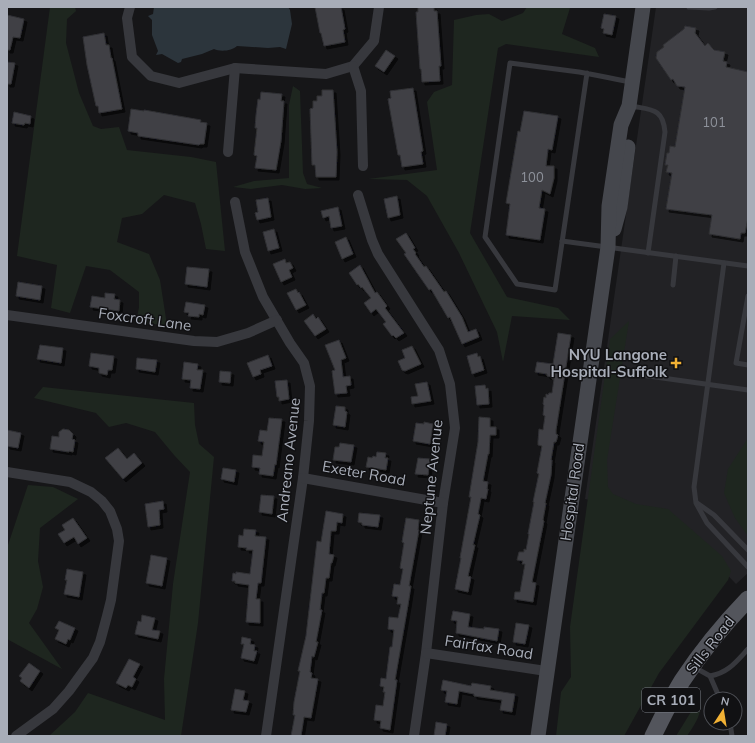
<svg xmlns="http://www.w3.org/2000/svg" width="755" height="743" font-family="Mulish,sans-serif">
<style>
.built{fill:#222225}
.green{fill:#1e261f}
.water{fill:#2c353c}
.building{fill:#404145;stroke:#303034;filter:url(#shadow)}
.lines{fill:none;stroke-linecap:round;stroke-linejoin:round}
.lane{stroke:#37383d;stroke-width:5}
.street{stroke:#37383d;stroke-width:10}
.secondary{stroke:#45474d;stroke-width:15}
.primary{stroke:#53555c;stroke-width:17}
.poi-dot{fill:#f2b134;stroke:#111113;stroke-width:1.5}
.labels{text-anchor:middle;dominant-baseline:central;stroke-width:3;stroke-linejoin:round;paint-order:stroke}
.number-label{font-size:13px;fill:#8e929b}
.shield{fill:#111113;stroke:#7b7e86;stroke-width:1}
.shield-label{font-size:14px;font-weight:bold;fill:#a8adb8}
.street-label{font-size:15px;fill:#a8adb8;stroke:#111113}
.poi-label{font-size:15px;font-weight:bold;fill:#a8adb8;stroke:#111113;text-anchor:end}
</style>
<defs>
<filter id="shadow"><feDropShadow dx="3" dy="3" stdDeviation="0" flood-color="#0009"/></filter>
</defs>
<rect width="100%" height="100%" fill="#161618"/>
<polygon class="built" points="656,7 748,7 748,573 736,584 675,520 667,515 585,499"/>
<g class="green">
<polygon points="50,7 75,7 76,11 67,19 66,43 79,93 93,126 101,129 119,127 127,150 191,157 216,162 225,251 206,249 201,224 195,203 164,195 142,214 122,218 117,242 149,254 160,280 167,325 136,323 139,307 139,292 110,270 86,266 70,313 51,308 57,265 17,256"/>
<polygon points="527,7 570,8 562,34 595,48 599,57 506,44 498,48 470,233 507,297 558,308 570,320 512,316 503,362 497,332 459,253 427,196 407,180 368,179 437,170 427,102 434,92 452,85 454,20 476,15 489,14 502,21 523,13"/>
<polygon points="293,86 300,91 303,173 307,184 322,188 305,189 282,185 251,189 233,187 254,181 289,178 289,105"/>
<polygon points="629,321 607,460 608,487 613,494 636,504 668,509 722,556 731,571 728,580 659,673 624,736 556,736 561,692 571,677 570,627 610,339"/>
<polygon points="43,387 194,403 195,425 199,444 214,457 198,623 181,736 49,736 75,712 88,693 165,720 164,679 173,584 190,472 174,455 155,432 126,423 109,427 96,413 34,398"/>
<polygon points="748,438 748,536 735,518 724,493 728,469"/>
<polygon points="28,485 53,487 78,499 40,528 38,561 43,587 37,609 29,623 62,669 7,639 7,548"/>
<path d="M699,699C704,712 694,726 687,736H676Z"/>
</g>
<path class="water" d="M154,7H288L290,10L292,24L286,49L280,47L268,48L237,46C232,51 220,52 214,49L202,54L182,59L181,62L178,63L162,54L156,55L158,51L152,35V20L148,16L153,14Z"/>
<g class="building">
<polygon points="315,7 341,7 345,29 343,30 345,42 324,46 321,33 320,33"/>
<polygon points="418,7 434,7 434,11 437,11 441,66 439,66 440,81 422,82 421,69 420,69 416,12 418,12"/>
<polygon points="604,14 616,16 612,35 603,33 604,29 601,28"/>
<polygon points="7,15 24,19 20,38 13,37 10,50 7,50"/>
<polygon points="685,26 696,28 695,33 705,46 708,43 714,50 725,52 723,61 727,62 726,67 748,72 748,218 745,233 741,233 740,239 709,234 712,215 666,209 672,173 666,172 668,165 665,165 667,153 669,153 670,146 675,147 685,87 677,86 673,79 671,80 656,58 657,52 664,47 663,45 684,29"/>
<polygon points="104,33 106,45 109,45 111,58 112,58 122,109 99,113 98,106 96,106 87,65 83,37"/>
<polygon points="386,50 395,56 384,72 375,66"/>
<polygon points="7,62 15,63 11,84 7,84"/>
<polygon points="413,88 423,151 421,152 423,164 402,167 400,155 398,155 388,99 391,98 390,91"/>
<polygon points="322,90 333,90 337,152 336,177 316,177 315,165 312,165 310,109 313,108 313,101 317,101 317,96 322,96"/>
<polygon points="261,92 282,94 281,101 284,101 281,141 276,170 255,168 257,156 254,155 257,128 255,128 256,115 258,99 260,100"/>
<polygon points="131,109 144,111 144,110 201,120 200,122 207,123 204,144 200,144 199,145 138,136 138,133 128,131"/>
<polygon points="524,111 558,116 552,150 548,149 546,166 554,166 554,178 550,194 542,190 539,208 545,209 540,240 506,235 510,204 506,203 518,131 520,132"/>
<polygon points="14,112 31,116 30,124 25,123 24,125 12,123"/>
<polygon points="397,196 400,215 388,218 384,199"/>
<polygon points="268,198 271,217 257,220 255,213 258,212 256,200"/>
<polygon points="338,207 342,226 331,228 329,216 323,218 321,211"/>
<polygon points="274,229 279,248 268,251 263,232"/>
<polygon points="406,233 415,248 413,249 416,253 415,254 424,267 426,266 444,292 446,291 462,317 468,332 476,329 479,337 462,344 450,317 448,318 431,289 429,290 404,254 406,253 396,239"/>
<polygon points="346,237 353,254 342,259 335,242"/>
<polygon points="285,259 286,263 290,262 293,268 289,270 292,277 281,282 273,264"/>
<polygon points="360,265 375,293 377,292 387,306 385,308 404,333 396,338 393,335 392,336 383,324 386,322 376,309 371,313 364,303 371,298 362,287 361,288 358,284 357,285 349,273"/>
<polygon points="187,267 209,269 207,287 185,284"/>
<polygon points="18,282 42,286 40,300 16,296"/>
<polygon points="296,289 298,293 299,292 306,305 296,310 287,293"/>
<polygon points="105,293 115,294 114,299 120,300 119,311 90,307 92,296 105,298"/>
<polygon points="186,302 205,305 203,315 199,314 199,317 188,316 189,313 184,312"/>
<polygon points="313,314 316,319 318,317 326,329 315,336 304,321"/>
<polygon points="558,333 571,335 556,430 556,434 558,435 556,442 554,442 551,460 552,460 551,475 545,503 546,503 543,520 544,521 532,582 536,583 533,602 514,599 515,592 520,592 525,564 522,564 523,561 517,560 519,552 524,552 524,549 526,550 529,534 528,534 534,502 533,502 538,478 539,474 537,473 542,446 538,445 538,441 539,429 543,430 545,416 543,415 544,405 543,404 544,397 546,398 546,394 548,395 549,393 552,393 554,379 552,379 552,377 547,376 547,374 535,372 537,362 553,364"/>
<polygon points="339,340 346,358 341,360 343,377 350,376 351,385 346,386 347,393 335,394 332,371 335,370 325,345"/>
<polygon points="40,345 63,348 61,363 37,359"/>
<polygon points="412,346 421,364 405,371 402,370 398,361 405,358 402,350"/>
<polygon points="91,353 114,356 112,370 108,370 107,375 99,373 99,368 89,366"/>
<polygon points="477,353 478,357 480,356 484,370 472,374 467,356"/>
<polygon points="268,355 272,366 260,370 261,374 253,377 247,363"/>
<polygon points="137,358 157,360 155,372 136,369"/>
<polygon points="184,362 198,364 197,370 203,370 200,389 190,388 191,380 182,379"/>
<polygon points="220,371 231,372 230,383 219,382"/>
<polygon points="287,380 289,399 279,401 279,397 277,397 275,381"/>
<polygon points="427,382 431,401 412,404 411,397 418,396 415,384"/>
<polygon points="485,385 486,389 488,388 489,404 477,405 475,386"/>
<polygon points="336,406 345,407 345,411 347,412 345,427 333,425"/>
<polygon points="479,417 490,418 490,427 496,427 496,435 490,435 489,454 488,454 483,481 488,482 487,489 488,489 486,499 481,498 478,514 480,515 473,545 475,545 468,576 471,577 468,592 455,589 461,558 460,558 471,497 469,497 478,442"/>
<polygon points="269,418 282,419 276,465 275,464 273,476 259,474 260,468 252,467 253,455 262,456 264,442 258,441 260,430 267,431"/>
<polygon points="424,422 433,424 430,444 413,441 416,423 424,424"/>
<polygon points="63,429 69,430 73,434 72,439 75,440 73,452 69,451 69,452 50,449 52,436 59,437 59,432"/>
<polygon points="7,430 21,433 18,448 7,446"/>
<polygon points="340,443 354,445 351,462 333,460 335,447 339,447"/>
<polygon points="118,448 127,459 134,453 142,463 123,479 105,458"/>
<polygon points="377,452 386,453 385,458 388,458 386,470 366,467 368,457 372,458 373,456 376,457"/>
<polygon points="418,458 430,459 428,475 415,474"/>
<polygon points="223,468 236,470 234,482 221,479"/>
<polygon points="261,495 274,496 272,514 259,512"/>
<polygon points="163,501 164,509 159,510 160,525 148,527 145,504"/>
<polygon points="326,511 343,514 342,523 337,522 336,531 331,531 329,554 334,555 332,563 331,563 329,578 326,578 324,593 322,593 320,610 322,610 316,642 318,642 314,657 312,656 310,672 312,673 311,678 318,679 311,718 304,717 301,736 291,736 295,715 293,715 294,702 300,671 298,671 306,636 317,541 321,542"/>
<polygon points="359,513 380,515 378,527 362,525 362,523 358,522"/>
<polygon points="73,518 87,538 78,544 74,537 64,543 58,534 65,530 62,525"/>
<polygon points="406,518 419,520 418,530 419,530 409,586 411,586 408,605 395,680 397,680 390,730 380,728 381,721 374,720 376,705 383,706 385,692 383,692 384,687 380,686 381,678 386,679 390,647 392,647 394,630 388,629 389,617 398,618 401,604 397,604 398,597 392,596 394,584 400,585 403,569 400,568 404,543 402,542"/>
<polygon points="244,529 256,530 255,536 266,537 261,583 258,583 256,599 260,599 260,623 246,622 249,585 235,583 235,581 232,581 233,573 236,574 236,572 250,574 253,550 246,550 247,548 238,547 239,535 243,536"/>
<polygon points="151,555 167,558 162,586 146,583"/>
<polygon points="67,569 83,572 79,597 64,594 67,580 65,580"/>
<polygon points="453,611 470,614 468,627 484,629 484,627 499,629 497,641 456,633 457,621 451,620"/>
<polygon points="142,615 155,618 152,630 160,631 158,639 135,634 138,621 141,622"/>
<polygon points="59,621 75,628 70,640 68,639 66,644 55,639 59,630 55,628"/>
<polygon points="516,623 529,625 525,644 513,642"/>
<polygon points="242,637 251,639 250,644 255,645 254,651 257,651 254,661 241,658 244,644 241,644"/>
<polygon points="129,659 140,664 133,677 136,679 132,687 128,685 126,688 116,683"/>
<polygon points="29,663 40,671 29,688 20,681 22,678 19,676"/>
<polygon points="443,680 471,686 472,683 491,686 490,690 515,694 512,712 500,710 502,700 474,696 474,694 459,691 457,704 445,702 447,691 441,690"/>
<polygon points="235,689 245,691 243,700 249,701 246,712 231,710"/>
<polygon points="436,722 447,724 445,736 434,736"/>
</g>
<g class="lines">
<g class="lane">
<polyline points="689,7 709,8 715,7"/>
<path d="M587,73L555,290L517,284L485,237L510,63L579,72C597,75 614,79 631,82"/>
<path d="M631,106C652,110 663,108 665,132L648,253"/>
<polyline points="562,241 748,266"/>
<polyline points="724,263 694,487 696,503 707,523 748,567"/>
<polyline points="673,285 676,256"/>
<polyline points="748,296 736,363 748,365"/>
<polyline points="634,374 748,390"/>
<polyline points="697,503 714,515 748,550"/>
<polyline points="694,667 710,676 720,699"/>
<path d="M710,676C728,673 736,662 748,649"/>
<polyline points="730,723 732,736"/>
</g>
<g class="street">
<polyline points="130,7 127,18 132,57 151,76 179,83 235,68 326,74 353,66 374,41 379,7"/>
<polyline points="353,66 361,91 363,166"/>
<polyline points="228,152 235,68"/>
<polyline points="358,195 372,240 378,254 439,350 450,384 455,428 443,503 426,653 414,736"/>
<polyline points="235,202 245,252 263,297 290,343 304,363 310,386 309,421 303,478 266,736"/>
<polyline points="7,315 194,341 217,342 248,333 277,320"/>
<polyline points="7,472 70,482 91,492 102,501 110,511 117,529 119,541 111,600 107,616 100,642 93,658 69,691 53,709 16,736"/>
<polyline points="303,478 443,503"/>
<polyline points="426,653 546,671"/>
</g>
<g class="secondary">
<polyline points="614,229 620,207 628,147"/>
<polyline points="538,736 608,247 609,206 621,125 629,106 643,7"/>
</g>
<path class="primary" d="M653,736C662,718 671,699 682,681C701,652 724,624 748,599"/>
</g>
<path class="poi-dot" d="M674 357h4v4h4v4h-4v4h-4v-4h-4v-4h4z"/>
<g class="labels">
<g class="number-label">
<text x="714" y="122">101</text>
<text x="532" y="177">100</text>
</g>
<rect class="shield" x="642" y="688" width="58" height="24" rx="3"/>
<g class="shield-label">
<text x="671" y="700">CR 101</text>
</g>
<g class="street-label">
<text transform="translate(145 319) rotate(8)">Foxcroft Lane</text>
<text transform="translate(288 460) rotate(-84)">Andreano Avenue</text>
<text transform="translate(364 473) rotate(10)">Exeter Road</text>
<text transform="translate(431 477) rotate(-84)">Neptune Avenue</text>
<text transform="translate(572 492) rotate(-82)">Hospital Road</text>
<text transform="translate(710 645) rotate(-52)">Sills Road</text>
<text transform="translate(489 647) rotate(9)">Fairfax Road</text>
</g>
<g class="poi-label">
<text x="667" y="354">NYU Langone<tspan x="667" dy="17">Hospital-Suffolk</tspan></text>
</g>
</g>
<rect width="755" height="743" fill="none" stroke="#a8adb8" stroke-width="16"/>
<g transform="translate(723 711) rotate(12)"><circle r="19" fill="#111113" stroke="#4d4f55"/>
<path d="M0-3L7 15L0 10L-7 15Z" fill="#f2b134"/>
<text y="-6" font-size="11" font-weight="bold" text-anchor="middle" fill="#a8adb8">N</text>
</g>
</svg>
